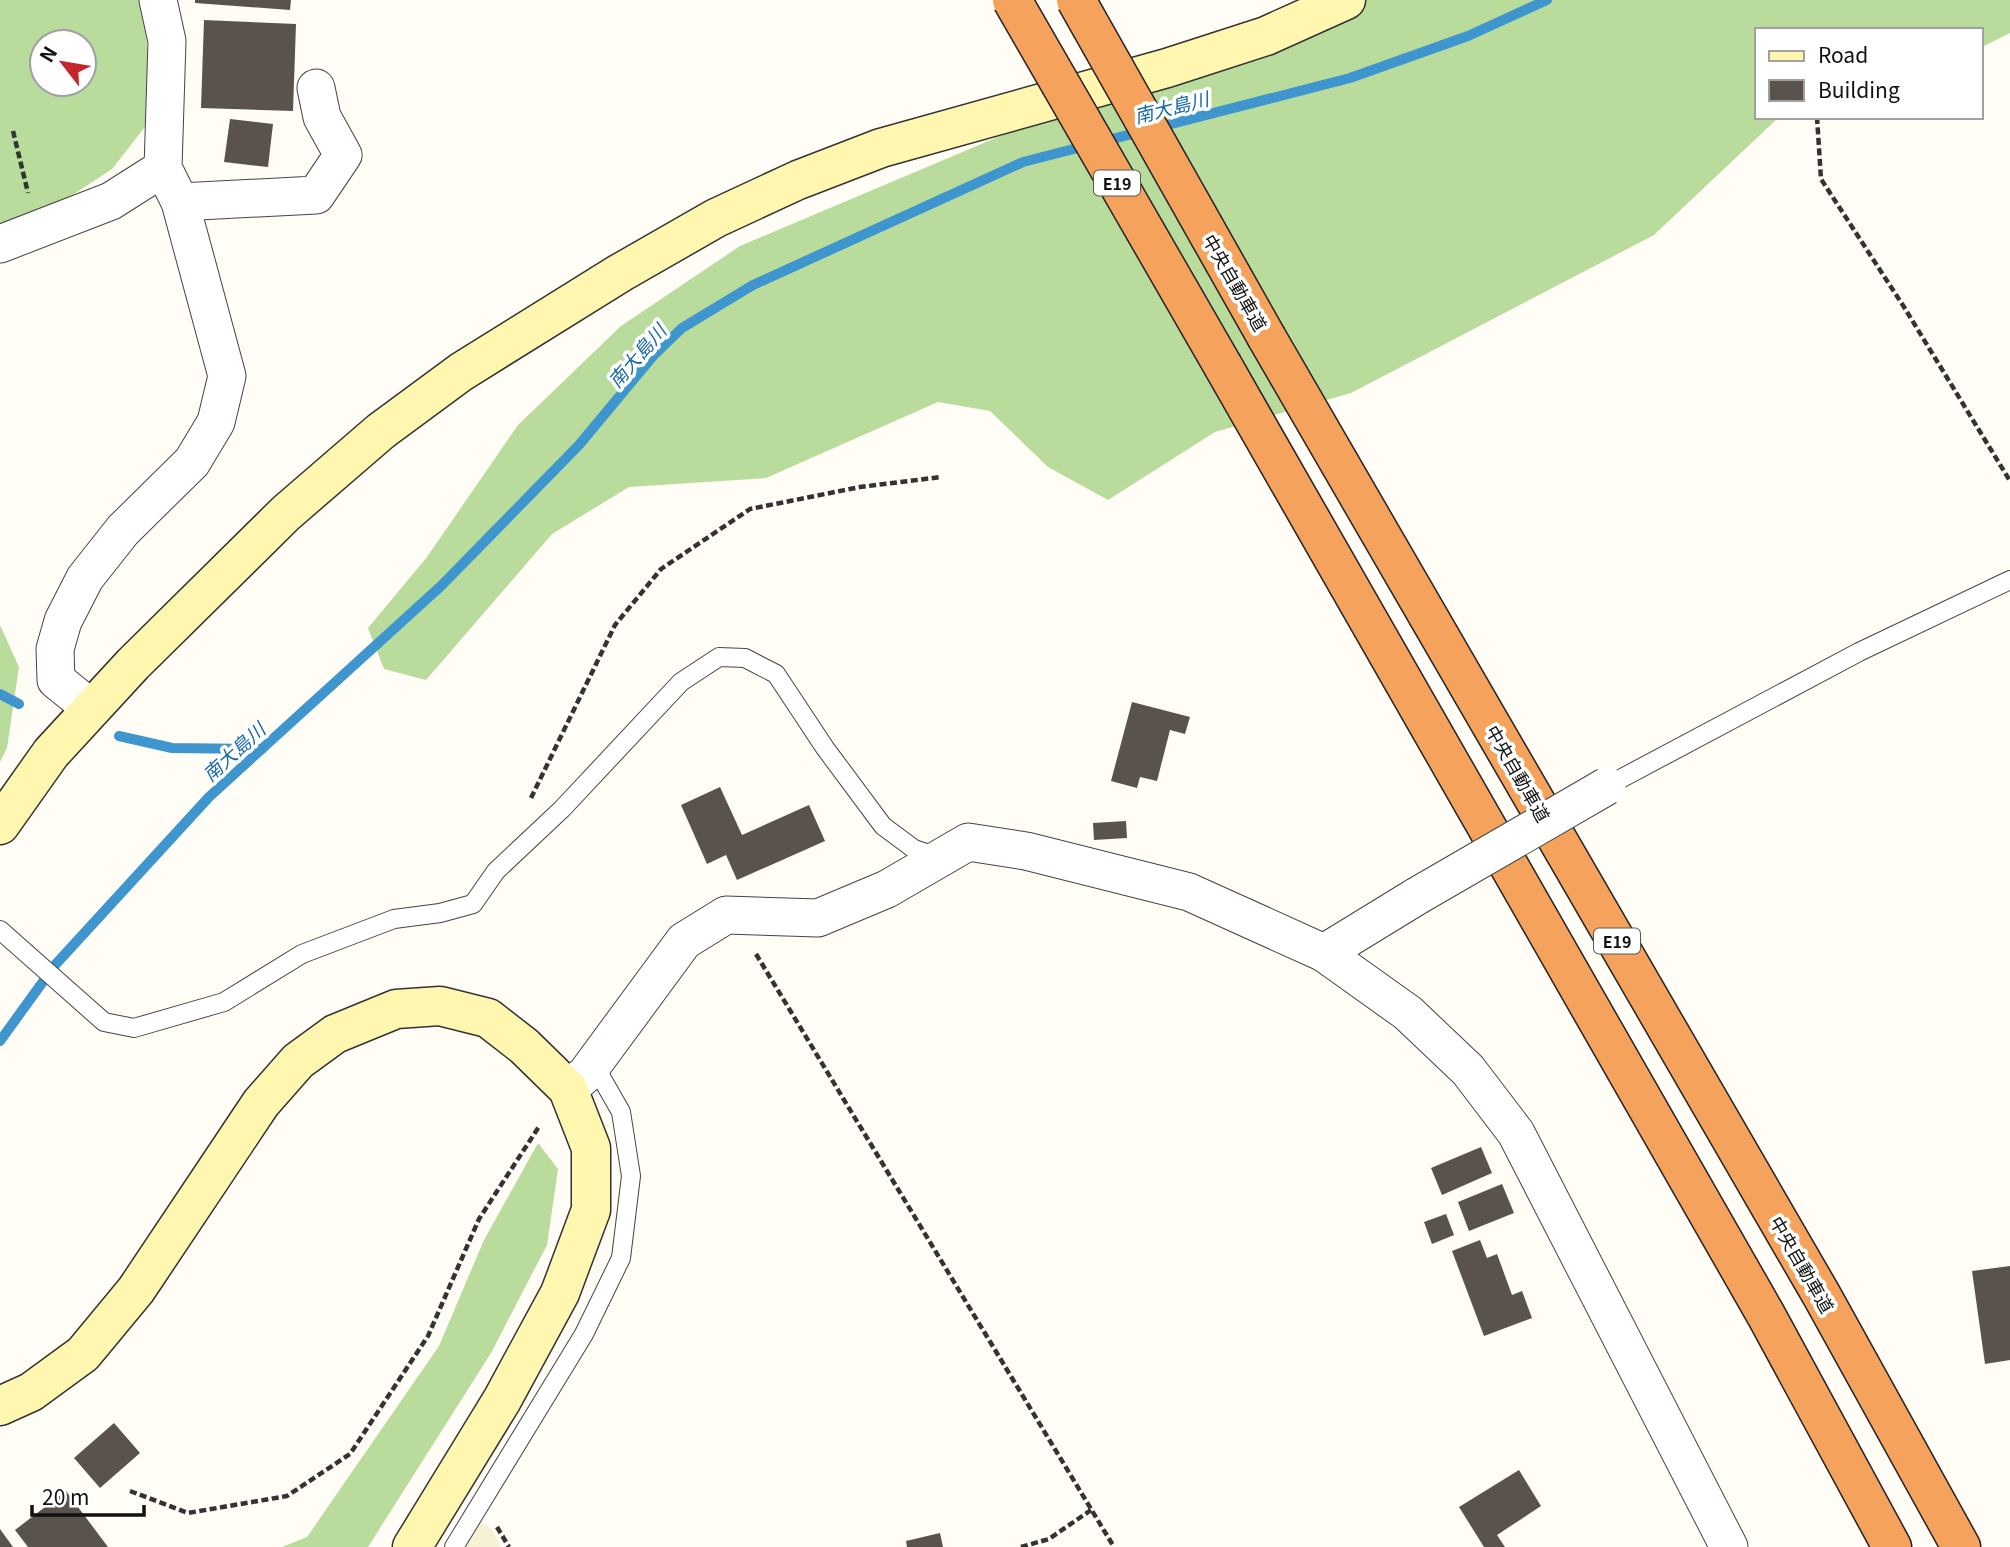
<svg xmlns="http://www.w3.org/2000/svg" width="2010" height="1547" font-family="Georgia,'Noto Sans JP',serif">
<style>
.farmland{fill:#f6f3d4}
.forest{fill:#b9dc9c;fill-rule:evenodd}
.lines{fill:none;stroke-linecap:round;stroke-linejoin:round}
.stream{stroke:#3f96cf;stroke-width:10}
.building{fill:#5a524d}
.lane-casing{stroke:#444;stroke-width:20}
.street-casing{stroke:#444;stroke-width:39}
.secondary-casing{stroke:#333;stroke-width:41}
.highway-casing{stroke:#222;stroke-width:41}
.path{stroke:#333;stroke-width:4.5;stroke-dasharray:7 3.5;stroke-linecap:butt}
.lane{stroke:#fff;stroke-width:18}
.street{stroke:#fff;stroke-width:37}
.secondary{stroke:#fff6b0;stroke-width:38}
.highway{stroke:#f5a25d;stroke-width:38}
.street-bridge-casing{stroke:#444;stroke-width:39;stroke-linecap:butt}
.highway-bridge-casing{stroke:#222;stroke-width:41;stroke-linecap:butt}
.street-bridge{stroke:#fff;stroke-width:37}
.highway-bridge{stroke:#f5a25d;stroke-width:38}
.labels{text-anchor:middle;dominant-baseline:central;stroke-width:7;stroke-linejoin:round;paint-order:stroke}
.shield{fill:#fff;stroke:#585858;stroke-width:2}
.shield-label{font-size:16px;font-weight:bold;fill:#111}
.street-label{font-size:18px;fill:#111;stroke:#fff}
.water-label{font-size:19px;font-style:italic;fill:#1768a6;stroke:#fff}
</style>
<rect width="100%" height="100%" fill="#fffdf5"/>
<polygon class="farmland" points="480,1520 492,1530 501,1547 463,1547"/>
<g class="forest">
<path d="M0,0H141L145,16L152,118L112,169L68,198L0,226ZM42,42H84V84H42Z"/>
<polygon points="1322,0 2010,0 2010,33 1980,48 1980,30 1756,30 1756,117 1779,117 1654,235 1351,393 1215,432 1108,500 1048,467 990,411 938,402 766,478 629,487 552,534 426,680 384,669 368,628 427,557 518,425 621,326 740,246"/>
<polygon points="0,625 19,667 7,748 0,762"/>
<polygon points="538,1143 558,1169 547,1245 491,1353 368,1547 282,1547 307,1537 439,1346 484,1240"/>
</g>
<g class="lines">
<g class="stream">
<polyline points="0,694 19,704"/>
<polyline points="119,736 172,748 262,749"/>
<polyline points="0,1041 55,965 209,797 441,586 579,445 653,356 682,328 753,285 1023,162 1350,78 1468,36 1547,0"/>
</g>
</g>
<g class="building">
<polygon points="195,0 291,0 290,10 195,3"/>
<polygon points="204,20 296,24 293,111 201,108"/>
<polygon points="230,119 273,124 268,167 224,162"/>
<polygon points="1132,702 1190,717 1185,734 1170,730 1157,781 1140,777 1137,788 1111,781"/>
<polygon points="720,787 742,835 809,805 825,841 737,880 726,855 707,864 681,805"/>
<polygon points="1126,821 1127,838 1094,840 1093,823"/>
<polygon points="1481,1147 1492,1173 1442,1195 1431,1168"/>
<polygon points="1502,1184 1514,1213 1469,1231 1458,1202"/>
<polygon points="1446,1214 1454,1235 1432,1244 1424,1222"/>
<polygon points="1480,1240 1487,1258 1497,1254 1512,1295 1522,1291 1532,1318 1484,1336 1452,1251"/>
<polygon points="2010,1266 2010,1360 1985,1364 1972,1271"/>
<polygon points="114,1423 140,1453 100,1488 74,1458"/>
<polygon points="1519,1470 1541,1506 1497,1535 1505,1547 1484,1547 1459,1507"/>
<polygon points="66,1491 108,1547 28,1547 15,1530"/>
<polygon points="0,1529 13,1547 0,1547"/>
<polygon points="940,1533 943,1547 907,1547 906,1541"/>
</g>
<g class="lines">
<g class="lane-casing">
<g id="lane">
<polyline points="1607,786 1859,652 2010,580"/>
<polyline points="0,930 104,1022 134,1028 224,1002 302,954 394,919 440,913 473,904 496,871 562,809 681,682 719,657 745,658 776,674 825,748 883,826 914,849 941,858"/>
<polyline points="454,1547 584,1334 621,1258 631,1176 621,1112 593,1063"/>
</g>
</g>
<g class="street-casing">
<g id="street">
<polyline points="180,202 316,195 343,155 322,117 316,88"/>
<polyline points="0,244 111,201 163,168"/>
<polyline points="92,709 56,680 55,649 63,621 85,578 123,530 192,462 216,422 227,376 180,202 163,168 167,41 158,0"/>
<polyline points="1324,953 1417,896"/>
<polyline points="568,1089 586,1074 684,941 726,915 818,918 887,889 968,842 1026,851 1189,892 1324,953 1408,1013 1468,1070 1516,1133 1729,1547"/>
</g>
</g>
<g class="secondary-casing">
<g id="secondary">
<polyline points="0,825 51,753 133,664 286,513 381,431 461,372 620,273 716,218 798,180 881,148 1167,68 1266,36 1346,0"/>
<polyline points="0,1406 31,1392 83,1354 136,1290 261,1103 298,1061 335,1034 396,1009 440,1006 488,1018 524,1046 568,1089 591,1148 591,1210 560,1293 502,1400 412,1547"/>
</g>
</g>
<g class="highway-casing">
<g id="highway">
<polyline points="1267,338 1822,1296 1961,1547"/>
<polyline points="1223,366 1766,1315 1892,1547"/>
</g>
</g>
<g class="path">
<polyline points="1817,117 1821,179 1904,307 2010,481"/>
<polyline points="13,131 28,193"/>
<polyline points="531,798 615,625 661,569 750,509 860,487 941,477"/>
<polyline points="756,954 1114,1547"/>
<polyline points="130,1491 188,1513 287,1496 350,1454 428,1336 479,1219 540,1125"/>
<polyline points="497,1527 509,1547"/>
<polyline points="1021,1547 1049,1539 1091,1510"/>
</g>
<use href="#lane" class="lane"/>
<use href="#street" class="street"/>
<use href="#secondary" class="secondary"/>
<use href="#highway" class="highway"/>
<g class="street-bridge-casing">
<polyline id="street-bridge" points="1417,896 1607,786"/>
</g>
<g class="highway-bridge-casing">
<g id="highway-bridge">
<polyline points="1012,0 1223,366"/>
<polyline points="1076,0 1267,338"/>
</g>
</g>
<use href="#street-bridge" class="street-bridge"/>
<use href="#highway-bridge" class="highway-bridge"/>
</g>
<g class="labels">
<g class="shield">
<rect x="1094" y="170.5" width="46" height="25" rx="5"/>
<rect x="1594" y="928.5" width="46" height="25" rx="5"/>
</g>
<g class="shield-label">
<text x="1117" y="183">E19</text>
<text x="1617" y="941">E19</text>
</g>
<g class="street-label">
<text transform="translate(1236 282) rotate(60)">中央自動車道</text>
<text transform="translate(1519 773) rotate(60)">中央自動車道</text>
<text transform="translate(1803 1264) rotate(60)">中央自動車道</text>
</g>
<g class="water-label">
<text transform="translate(1171 106) rotate(-14)">南大島川</text>
<text transform="translate(636 355) rotate(-49)">南大島川</text>
<text transform="translate(233 751) rotate(-42)">南大島川</text>
</g>
</g>
<rect x="1755" y="28" width="228" height="91" fill="#ffffff" stroke="#a0a0a0" stroke-width="2"/>
<rect x="1769" y="51" width="35" height="10" fill="#fff6b0" stroke="#a0a0a0" stroke-width="2"/>
<text x="1818" y="63" font-size="21" fill="#111111">Road</text>
<rect x="1769" y="80" width="35" height="21" fill="#5a524d" stroke="#a0a0a0" stroke-width="2"/>
<text x="1818" y="98" font-size="21" fill="#111111">Building</text>
<g transform="translate(63 63) rotate(301)"><circle r="33" fill="#ffffff" stroke="#a0a0a0" stroke-width="2"/>
<path d="M0-5L12 26L0 18L-12 26Z" fill="#c4262e"/>
<text y="-10" font-size="19" font-weight="bold" text-anchor="middle" fill="#111111">N</text>
</g>
<path d="M32 1505v10h112v-10" fill="none" stroke="#111111" stroke-width="3.5"/>
<text x="42" y="1505" font-size="21" fill="#111111" stroke="#ffffff" stroke-width="5" paint-order="stroke">20 m</text>
</svg>
